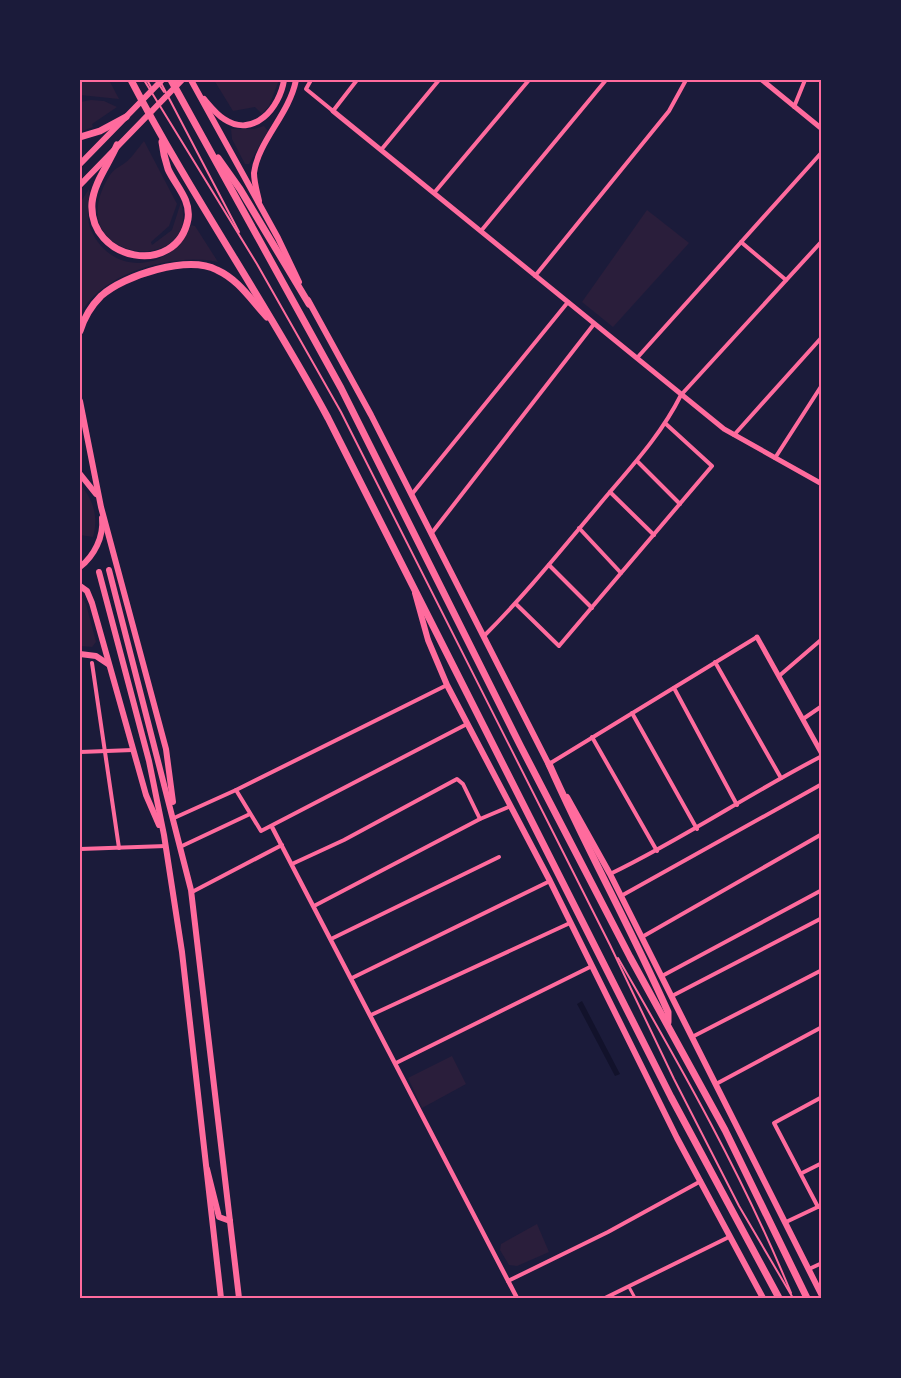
<svg xmlns="http://www.w3.org/2000/svg" width="901" height="1378" font-family="Ubuntu,sans-serif">
<style>
.green{fill:#2a1e3b}
.water{fill:#12122b}
.lines{fill:none;stroke-linecap:round;stroke-linejoin:round}
.service{stroke:#ff6b9d;stroke-width:2}
.pedestrian{stroke:#ff6b9d;stroke-width:3}
.minor{stroke:#ff6b9d;stroke-width:4}
.tertiary{stroke:#ff6b9d;stroke-width:4.5}
.secondary{stroke:#ff6b9d;stroke-width:5}
.primary{stroke:#ff6b9d;stroke-width:6}
.trunk{stroke:#ff6b9d;stroke-width:7}
.neatline{fill:none;stroke:#ff6b9d;stroke-width:2}
</style>
<rect width="100%" height="100%" fill="#1b1b3a"/>
<g class="green">
<polygon points="80,80 109,80 119,99 80,95"/>
<polygon points="214,80 279,80 269,106 262,114 255,107 233,111"/>
<polygon points="91,100 104,101 117,107 92,124 93,127 80,132 80,102"/>
<polygon points="264,126 268,131 249,164 245,164 232,139 231,129 254,129"/>
<path d="M144,141L177,204L169,226L151,242L152,245L172,230L181,202C202,279 55,262 110,175C115,168 118,168 122,165C130,161 138,148 144,141Z"/>
<path d="M89,189C91,202 85,216 91,230C112,278 173,271 191,225L195,226L218,262C175,252 100,273 80,315V203Z"/>
<polygon points="647,210 689,243 613,327 582,302"/>
<path d="M80,484C93,500 99,516 93,537L80,535Z"/>
<polygon points="80,594 86,604 96,642 92,647 80,646"/>
<polygon points="452,1056 466,1084 422,1108 408,1078"/>
<polygon points="537,1224 549,1252 517,1266 509,1265 500,1250 501,1244"/>
</g>
<polygon class="water" points="582,1001 620,1074 615,1076 577,1004"/>
<g class="lines">
<g class="service">
<polyline points="144,80 257,264 341,412 610,945 674,1079 739,1206 793,1298"/>
<polyline points="147,80 152,89"/>
<polyline points="156,80 164,92"/>
<polyline points="161,83 239,232"/>
<path d="M618,958C681,1067 743,1176 791,1293"/>
</g>
<polyline class="pedestrian" points="629,1287 635,1298"/>
<g class="minor">
<polyline points="311,80 306,89 333,111 357,80"/>
<polyline points="794,107 805,80"/>
<polyline points="381,150 439,80"/>
<polyline points="434,193 529,80"/>
<polyline points="481,231 606,80"/>
<polyline points="741,242 786,280"/>
<polyline points="535,276 669,111 686,80"/>
<polyline points="637,358 822,152"/>
<polyline points="734,435 822,337"/>
<polyline points="775,458 822,385"/>
<polyline points="637,461 680,504"/>
<polyline points="610,492 654,535"/>
<polyline points="412,494 568,302"/>
<polyline points="579,528 621,573"/>
<polyline points="431,534 594,324"/>
<polyline points="549,565 592,608"/>
<polyline points="516,604 559,646 712,466 666,424"/>
<path d="M484,636C525,595 562,549 599,505C629,469 660,437 681,395L822,241"/>
<polyline points="715,662 781,778"/>
<polyline points="92,663 119,848"/>
<polyline points="779,676 822,639"/>
<polyline points="674,688 737,805"/>
<polyline points="632,713 697,829"/>
<polyline points="803,719 822,706"/>
<polyline points="592,737 657,851"/>
<polyline points="80,752 133,750"/>
<polyline points="549,764 757,637"/>
<polyline points="236,790 261,831 467,724"/>
<polyline points="174,818 236,790 447,685"/>
<polyline points="182,846 250,814"/>
<polyline points="80,849 166,846"/>
<polyline points="292,864 344,840 457,779 463,784 480,819"/>
<path d="M610,874C683,839 750,793 822,756"/>
<polyline points="192,892 282,845"/>
<polyline points="621,896 822,784"/>
<polyline points="314,906 480,819 511,806"/>
<polyline points="642,937 822,834"/>
<polyline points="331,939 499,857"/>
<polyline points="662,976 822,890"/>
<polyline points="352,978 550,881"/>
<polyline points="672,996 822,918"/>
<polyline points="371,1015 570,923"/>
<polyline points="692,1037 822,970"/>
<polyline points="396,1063 592,966"/>
<polyline points="716,1084 822,1027"/>
<polyline points="802,1173 822,1163"/>
<polyline points="818,1207 774,1123 822,1097"/>
<polyline points="786,1222 822,1205"/>
<polyline points="809,1269 822,1263"/>
<polyline points="508,1281 608,1232 701,1181"/>
<polyline points="605,1298 729,1237"/>
</g>
<polyline class="tertiary" points="272,827 517,1298"/>
<g class="secondary">
<polyline points="762,80 822,129"/>
<polyline points="333,111 724,429 822,484"/>
<polyline points="757,637 822,754"/>
</g>
<g class="primary">
<polyline points="191,80 278,238 299,282"/>
<path d="M204,99C210,106 216,114 224,119C254,139 280,107 284,80"/>
<polyline points="80,164 162,80"/>
<polyline points="80,185 182,80"/>
<path d="M259,201C257,192 254,182 254,173C258,141 289,115 296,80"/>
<polyline points="308,300 371,415 550,767"/>
<polyline points="80,401 101,507 166,749 173,802"/>
<polyline points="80,474 96,494"/>
<path d="M80,567C94,556 104,537 102,518"/>
<polyline points="109,570 191,890 239,1298"/>
<polyline points="99,572 149,761 164,835 182,952 221,1298"/>
<polyline points="80,586 87,591 92,603 146,795 159,825"/>
<polyline points="415,593 428,640 447,685 550,881 677,1138 763,1298"/>
<polyline points="80,654 96,656 108,664"/>
<polyline points="567,797 610,874 822,1296"/>
<polyline points="207,1169 219,1217 230,1221"/>
</g>
<g class="trunk">
<path d="M131,80C191,195 266,303 328,418L671,1097L779,1298"/>
<polyline points="171,80 341,388 520,745 630,957 725,1130 807,1298"/>
<polyline points="80,137 100,131 126,117"/>
<path d="M117,145C109,164 94,182 92,203C88,261 177,278 188,219C191,199 175,185 168,169C165,160 163,151 162,142"/>
<polyline points="218,158 240,189 309,304"/>
<path d="M80,331C84,318 91,306 101,296C124,275 188,255 217,270C239,280 251,300 267,317"/>
<path d="M549,764C586,848 631,928 668,1012V1022"/>
</g>
</g>
<rect width="901" height="1378" fill="none" stroke="#1b1b3a" stroke-width="162"/>
<rect x="81" y="81" width="739" height="1216" class="neatline"/>
</svg>
